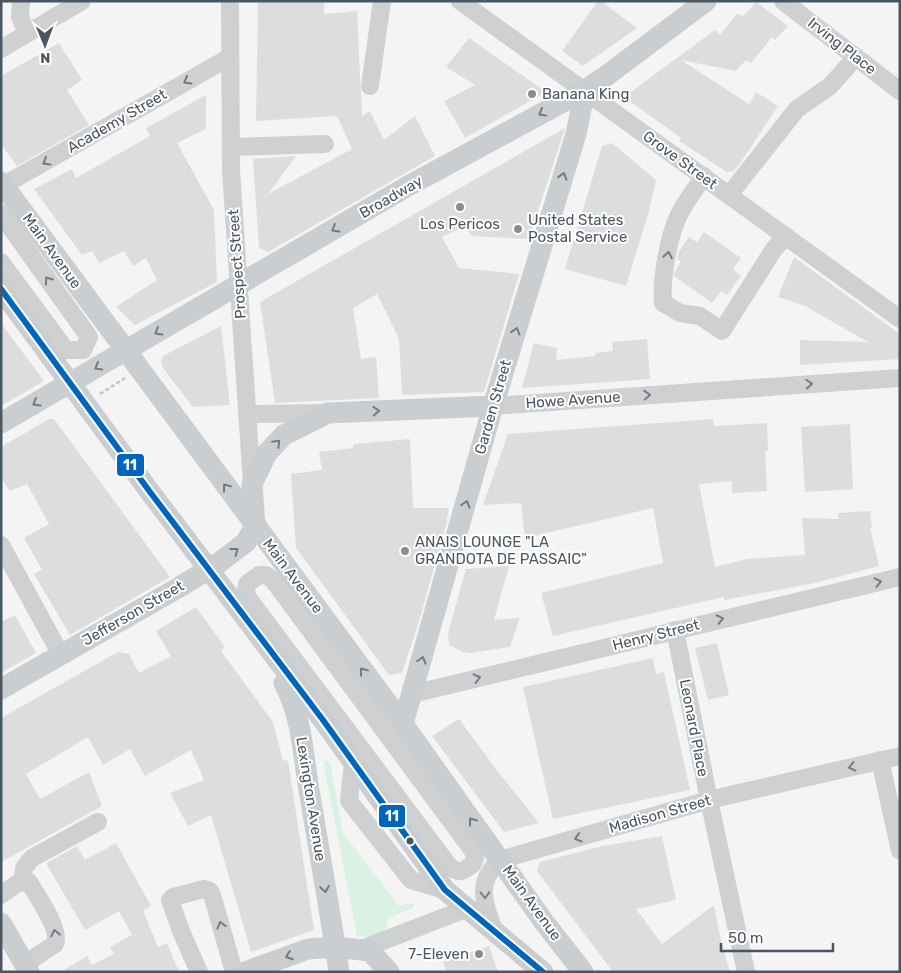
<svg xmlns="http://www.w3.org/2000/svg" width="901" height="973" font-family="Rubik,sans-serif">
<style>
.green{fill:#d9f2e3}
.building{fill:#ddddde}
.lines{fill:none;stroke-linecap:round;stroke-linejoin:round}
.path{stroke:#bcc7c4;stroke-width:2.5;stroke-dasharray:4 2.5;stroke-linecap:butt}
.minor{stroke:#ced0d2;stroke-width:18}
.major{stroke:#caced1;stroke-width:21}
.bus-1-casing{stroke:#fff;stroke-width:10}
.bus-1{stroke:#0065bd;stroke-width:6}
.oneway{stroke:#727b83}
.oneway2{stroke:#707a83}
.poi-dot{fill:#868d94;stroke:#fff;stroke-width:2}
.bus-dot{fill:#4a5661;stroke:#fff;stroke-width:2}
.labels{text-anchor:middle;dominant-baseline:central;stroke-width:4;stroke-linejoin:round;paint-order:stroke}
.street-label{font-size:15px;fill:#4a5661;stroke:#fff}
.poi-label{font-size:15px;fill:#4a5661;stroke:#fff;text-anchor:start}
.line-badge{stroke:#fff;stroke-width:2}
.badge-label{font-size:14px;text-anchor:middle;font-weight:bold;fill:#fff}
</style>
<rect width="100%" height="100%" fill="#f4f4f4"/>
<polygon class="green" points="323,761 330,761 343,833 399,906 413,903 415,907 388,918 385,933 373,937 357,936"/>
<g class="building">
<polygon points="258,1 324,1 324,14 357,11 362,116 370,111 384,140 415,116 435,156 268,252 259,248 253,159 296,156 268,194 352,149 337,116 256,121"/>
<polygon points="598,1 601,1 637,28 583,66 562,51"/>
<polygon points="756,2 788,26 775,40 772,37 751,63 746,60 736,71 681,60 749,104 756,92 778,106 741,162 734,171 727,172 679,141 681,138 624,97 715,30 720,35 737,14 744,16"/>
<polygon points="469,38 546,92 465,138 444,101 475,85 446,67"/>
<polygon points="59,43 82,80 67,90 89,125 17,166 1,144 1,76"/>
<polygon points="206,95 206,129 177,143 214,210 217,282 135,325 116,307 157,280 146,258 133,266 124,251 99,263 92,251 82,255 34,189 72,169 76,178 150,136 146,128"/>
<polygon points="565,128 529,239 472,236 465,226 442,237 459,268 519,274 484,392 402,395 399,339 377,294 353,308 361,359 376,357 379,398 275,403 260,302"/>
<polygon points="612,143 656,180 649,211 626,286 565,269 602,146"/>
<polygon points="704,232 741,258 733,269 741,276 727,295 721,291 712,303 674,276 675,271 681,262 677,259 678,253 689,237 697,242"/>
<polygon points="794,257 900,334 900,359 800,365 800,340 868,342 805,306 778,297"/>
<polygon points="1,323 44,381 1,406"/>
<polygon points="221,326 230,405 193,407 163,368 161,361 163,356"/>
<polygon points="647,339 650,379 522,388 534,343 557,348 556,360 595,356 595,353 613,351 612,342"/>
<polygon points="49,419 54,419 170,577 70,635 34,574 42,570 24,538 49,524 27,484 10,491 1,478 1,447"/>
<polygon points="713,419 714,426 767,423 768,451 765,451 767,491 732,493 732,481 699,484 715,567 747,559 805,555 802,518 839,519 838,513 870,511 872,528 870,528 879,566 815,583 724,600 724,597 553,636 541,593 663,563 653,508 525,538 521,503 483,505 508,434"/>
<polygon points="850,424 853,489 805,492 801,427"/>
<polygon points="410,439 413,508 449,508 446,525 418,625 402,673 389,675 296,548 291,474 322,470 319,452 353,448 354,444"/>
<polygon points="509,566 494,620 520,618 510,647 470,653 463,652 449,645 448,633 466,569"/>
<polygon points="196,607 225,647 221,651 273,722 283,760 288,761 314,930 251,952 211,815 188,826 170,793 204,780 191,750 145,776 130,749 103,765 88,737 26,774 40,799 89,772 102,806 1,862 1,718 118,652 129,654 139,673 171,656 156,631"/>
<polygon points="15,615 36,653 1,673 1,622"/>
<polygon points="717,643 729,695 708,700 695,648"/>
<polygon points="653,658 656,674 664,672 690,790 553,819 523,687"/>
<polygon points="459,719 499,773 539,823 504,832 432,736"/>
<polygon points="662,836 676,900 636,909 662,944 714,905 721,941 730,972 613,972 537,871 540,862 603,846"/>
<polygon points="116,843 151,906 143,911 158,947 167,943 179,972 61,972 87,956 92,965 114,954 110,947 132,935 119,911 85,930 46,863 77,846 85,860"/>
<polygon points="489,946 498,972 447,972 443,962"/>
</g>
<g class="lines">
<polyline class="path" points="100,394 125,378"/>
<g class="minor">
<polyline points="21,1 20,17 27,33"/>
<polyline points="230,1 231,170 252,484"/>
<polyline points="460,1 900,319"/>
<polyline points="783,1 900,91"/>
<polyline points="1,49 82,1"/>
<polyline points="370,86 382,1"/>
<polyline points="231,147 325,144"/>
<path d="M704,176C695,190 683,204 677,219C668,240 661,280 663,303L680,313L700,316L722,331L774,249L786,236"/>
<polyline points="4,185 230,57"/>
<polyline points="729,195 797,109 830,86 856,57"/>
<polyline points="1,214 89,337 83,350 66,350 1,262"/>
<polyline points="493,406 900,378"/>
<polyline points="247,414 326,413"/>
<polyline points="1,545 61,655"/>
<path d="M259,575H266L273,580L473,851L475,858L473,864C463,871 460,875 449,866L248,598L246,590L247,584Z"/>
<polyline points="675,630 709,800 746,972"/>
<polyline points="412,694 900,577"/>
<polyline points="880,760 900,851"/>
<polyline points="353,761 349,801 411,880 445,890"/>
<polyline points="23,881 24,868 32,858 98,822"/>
<path d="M1,895L18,883L29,882C37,896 61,929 55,944L25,964"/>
<path d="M495,932C488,914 477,890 490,872C492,868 497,864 500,860L709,800L900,756"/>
<polyline points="362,949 468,908"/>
<polyline points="199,972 181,931 170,900 173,897 204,889 210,891 213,898 234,972"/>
</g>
<g class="major">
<polyline points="1,182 403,724 544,922 583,972"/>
<polyline points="1,289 150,492 323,720 445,890 543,972"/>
<polyline points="1,423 408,186 585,90 606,76 706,1"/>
<polyline points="255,526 252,484 267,453 284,435 328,413 493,406"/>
<path d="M284,683C302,717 303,754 309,790C319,851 330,911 339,972"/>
<polyline points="1,689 178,588 220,562 246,542 255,526"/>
<polyline points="403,724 493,406 576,134 585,90"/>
<polyline points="1,923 29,972"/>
<polyline points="245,972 308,949 335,947 370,951 389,972"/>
</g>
<g class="bus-1-casing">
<polyline id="bus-1" points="1,289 150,492 323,720 445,890 543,972"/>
</g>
<use href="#bus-1" class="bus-1"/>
</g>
<defs><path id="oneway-chevron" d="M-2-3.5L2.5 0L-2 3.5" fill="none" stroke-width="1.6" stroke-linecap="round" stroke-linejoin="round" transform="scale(1.25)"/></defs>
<g class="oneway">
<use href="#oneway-chevron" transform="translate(187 81) rotate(150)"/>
<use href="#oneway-chevron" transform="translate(46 162) rotate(150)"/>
<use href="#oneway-chevron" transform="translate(668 255) rotate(-80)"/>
<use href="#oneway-chevron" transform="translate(48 280) rotate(-126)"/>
<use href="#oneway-chevron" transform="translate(809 384) rotate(-3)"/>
<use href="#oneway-chevron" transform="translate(647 395) rotate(-4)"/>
<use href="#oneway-chevron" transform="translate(878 582) rotate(-13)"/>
<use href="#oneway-chevron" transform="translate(720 619) rotate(-13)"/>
<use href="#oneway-chevron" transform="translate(477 678) rotate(-14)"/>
<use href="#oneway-chevron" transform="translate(852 767) rotate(167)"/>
<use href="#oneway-chevron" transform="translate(578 838) rotate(164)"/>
<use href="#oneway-chevron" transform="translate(485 895) rotate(88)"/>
<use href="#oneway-chevron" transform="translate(221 925) rotate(-106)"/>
<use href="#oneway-chevron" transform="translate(55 933) rotate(-102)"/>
</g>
<g class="oneway2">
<use href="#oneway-chevron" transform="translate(542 113) rotate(151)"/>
<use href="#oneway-chevron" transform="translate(563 176) rotate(-73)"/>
<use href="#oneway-chevron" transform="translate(335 229) rotate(150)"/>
<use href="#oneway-chevron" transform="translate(516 331) rotate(-73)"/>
<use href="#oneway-chevron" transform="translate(158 332) rotate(150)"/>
<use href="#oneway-chevron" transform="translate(98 367) rotate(150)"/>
<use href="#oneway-chevron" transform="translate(36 403) rotate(150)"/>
<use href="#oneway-chevron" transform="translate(376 411) rotate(-3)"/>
<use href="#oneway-chevron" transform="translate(277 443) rotate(-46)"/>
<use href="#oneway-chevron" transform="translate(226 487) rotate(-127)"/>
<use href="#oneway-chevron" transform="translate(466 504) rotate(-74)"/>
<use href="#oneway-chevron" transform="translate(235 551) rotate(-37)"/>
<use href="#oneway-chevron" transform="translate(422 660) rotate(-74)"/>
<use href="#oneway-chevron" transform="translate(363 671) rotate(-127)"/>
<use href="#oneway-chevron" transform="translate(472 821) rotate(-126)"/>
<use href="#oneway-chevron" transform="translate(325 889) rotate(80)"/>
<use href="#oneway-chevron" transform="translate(289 956) rotate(160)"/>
</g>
<g class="poi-dot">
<circle cx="532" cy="94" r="5"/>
<circle cx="460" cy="207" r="5"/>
<circle cx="518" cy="229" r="5"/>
<circle cx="405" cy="551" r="5"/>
<circle cx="479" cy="954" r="5"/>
</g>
<circle class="bus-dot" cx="410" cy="841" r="4.5"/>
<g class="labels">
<g class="street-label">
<text transform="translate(842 46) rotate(38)">Irving Place</text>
<text transform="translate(117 121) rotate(-30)">Academy Street</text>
<text transform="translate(680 160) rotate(36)">Grove Street</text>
<text transform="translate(391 197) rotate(-30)">Broadway</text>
<text transform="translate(52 251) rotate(54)">Main Avenue</text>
<text transform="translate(237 264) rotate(-94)">Prospect Street</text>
<text transform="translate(573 400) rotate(-4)">Howe Avenue</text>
<text transform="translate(493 407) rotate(-74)">Garden Street</text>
<text transform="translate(293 576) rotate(53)">Main Avenue</text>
<text transform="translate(133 613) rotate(-30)">Jefferson Street</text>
<text transform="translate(656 635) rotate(-14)">Henry Street</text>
<text transform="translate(694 728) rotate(79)">Leonard Place</text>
<text transform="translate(311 799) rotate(81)">Lexington Avenue</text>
<text transform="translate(660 814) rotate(-16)">Madison Street</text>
<text transform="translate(532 903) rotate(54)">Main Avenue</text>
</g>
<g class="poi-label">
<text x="542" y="94">Banana King</text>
<text x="528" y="220">United States<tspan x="528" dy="17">Postal Service</tspan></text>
<text x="460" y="224" text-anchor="middle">Los Pericos</text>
<text x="415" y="542">ANAIS LOUNGE "LA<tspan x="415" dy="17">GRANDOTA DE PASSAIC"</tspan></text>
<text x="469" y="954" text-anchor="end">7-Eleven</text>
</g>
</g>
<g class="line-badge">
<rect x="116" y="453" width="29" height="24" rx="5" fill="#0065bd"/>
<rect x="378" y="804" width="28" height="24" rx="5" fill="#0065bd"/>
</g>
<g class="badge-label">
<text x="130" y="470">11</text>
<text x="392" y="821">11</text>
</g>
<rect width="901" height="973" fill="none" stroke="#4a5661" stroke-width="5"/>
<g transform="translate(45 45) rotate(179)" stroke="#ffffff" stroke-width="4" paint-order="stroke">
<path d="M0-4L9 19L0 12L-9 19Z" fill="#4a5661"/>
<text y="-8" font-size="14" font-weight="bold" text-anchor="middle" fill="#4a5661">N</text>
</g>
<path d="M721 943v8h112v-8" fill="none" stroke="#4a5661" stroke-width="2.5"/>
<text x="728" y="943" font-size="15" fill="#4a5661" stroke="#ffffff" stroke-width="4" paint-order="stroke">50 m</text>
</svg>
